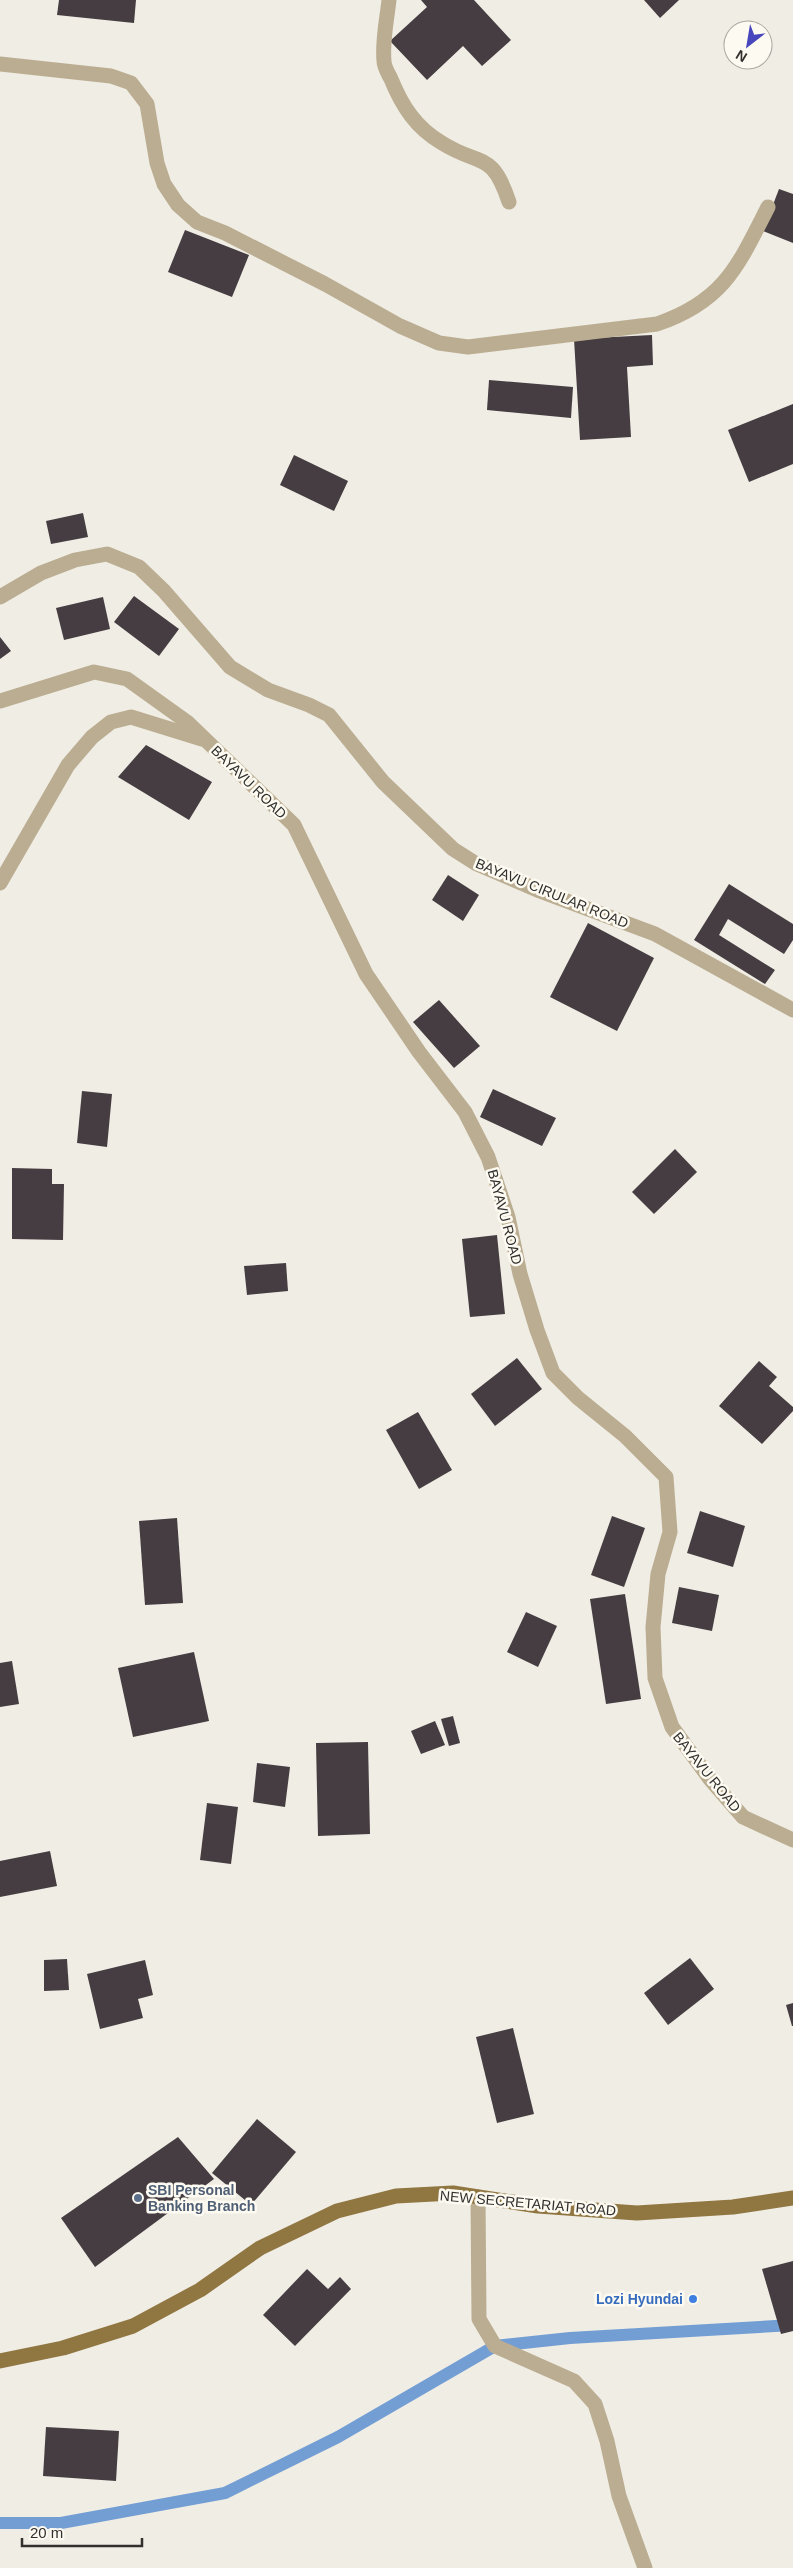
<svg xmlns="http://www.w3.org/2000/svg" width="793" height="2568" font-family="Arial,sans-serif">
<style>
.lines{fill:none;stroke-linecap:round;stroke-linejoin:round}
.stream{stroke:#739ed4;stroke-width:12}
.building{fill:#453d41}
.minor{stroke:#bbad91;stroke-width:15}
.major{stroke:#907641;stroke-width:15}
.service-dot{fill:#5c6f8a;stroke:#fdfaf2;stroke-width:2}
.shop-dot{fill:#3f7fe0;stroke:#fdfaf2;stroke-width:2}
.labels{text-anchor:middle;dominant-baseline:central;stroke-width:5;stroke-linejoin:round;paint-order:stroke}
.street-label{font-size:14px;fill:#31302d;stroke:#fdfaf2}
.service-label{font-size:14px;font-weight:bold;fill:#4e5e75;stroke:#fdfaf2;text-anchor:start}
.shop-label{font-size:14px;font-weight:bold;fill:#366cbe;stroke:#fdfaf2;text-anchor:end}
</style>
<rect width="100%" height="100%" fill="#f0ede5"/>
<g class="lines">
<polyline class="stream" points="0,2523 61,2523 225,2493 338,2437 495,2346 570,2338 793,2325"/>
</g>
<g class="building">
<polygon points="59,0 136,0 134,23 57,15"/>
<polygon points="421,0 474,0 511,40 482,66 463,46 427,80 390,41 427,7"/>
<polygon points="644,0 679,0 660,18"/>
<polygon points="779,189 793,194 793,243 763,231"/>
<polygon points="185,230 249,255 232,297 168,272"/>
<polygon points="652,335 653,365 627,367 631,437 580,440 574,339"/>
<polygon points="489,380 573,387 571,418 487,410"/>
<polygon points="793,404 793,464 749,482 728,430"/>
<polygon points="294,455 348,481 334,511 280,485"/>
<polygon points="83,513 88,537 51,544 46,521"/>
<polygon points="134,596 179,629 159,656 114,622"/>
<polygon points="103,597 110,629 64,640 56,608"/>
<polygon points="0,637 11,651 0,659"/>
<polygon points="146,745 212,782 189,820 118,777"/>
<polygon points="448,875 479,895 463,921 432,900"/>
<polygon points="729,884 793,924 793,940 784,954 728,919 719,935 775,970 765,984 694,940"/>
<polygon points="588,923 654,958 617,1031 550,997"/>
<polygon points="439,1000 480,1046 454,1068 413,1022"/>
<polygon points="493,1089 556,1118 542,1146 480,1117"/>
<polygon points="82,1091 112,1094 107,1147 77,1143"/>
<polygon points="675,1149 697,1172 654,1214 632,1192"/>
<polygon points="12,1168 52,1169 52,1184 64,1184 63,1240 12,1239"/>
<polygon points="497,1235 505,1314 470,1317 462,1239"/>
<polygon points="286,1263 288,1291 247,1295 244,1266"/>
<polygon points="517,1358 542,1389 495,1426 471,1394"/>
<polygon points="759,1361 777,1377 769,1386 793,1407 793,1411 762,1444 719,1406"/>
<polygon points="418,1412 452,1470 419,1489 386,1430"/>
<polygon points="700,1511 745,1526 733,1567 687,1553"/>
<polygon points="612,1516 645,1528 624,1587 591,1575"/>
<polygon points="177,1518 183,1603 145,1605 139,1521"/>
<polygon points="679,1587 719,1595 712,1631 672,1623"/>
<polygon points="625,1594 641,1699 606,1704 590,1599"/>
<polygon points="526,1612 557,1626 538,1667 507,1652"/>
<polygon points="194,1652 209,1721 133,1737 118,1668"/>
<polygon points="12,1661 19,1704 0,1707 0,1663"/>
<polygon points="453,1716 460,1743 449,1746 441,1719"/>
<polygon points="435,1721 445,1745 421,1754 411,1731"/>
<polygon points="368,1742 370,1834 318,1836 316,1743"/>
<polygon points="257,1763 290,1767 285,1807 253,1802"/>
<polygon points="207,1803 238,1807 231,1864 200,1860"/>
<polygon points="50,1851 57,1886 0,1897 0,1861"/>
<polygon points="690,1958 714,1989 668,2025 644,1993"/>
<polygon points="67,1959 69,1990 44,1991 44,1960"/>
<polygon points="145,1960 153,1995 138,1999 143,2018 100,2029 87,1974"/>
<polygon points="793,2003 793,2026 792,2026 786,2005"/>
<polygon points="513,2028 534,2114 497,2123 476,2037"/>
<polygon points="257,2119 296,2152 251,2205 212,2173"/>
<polygon points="178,2137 214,2179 95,2267 61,2218"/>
<polygon points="793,2261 793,2331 781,2334 762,2269"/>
<polygon points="307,2269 328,2289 340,2277 351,2289 295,2346 263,2315"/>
<polygon points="46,2427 119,2431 116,2481 43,2476"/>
</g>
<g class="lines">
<g class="minor">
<path d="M389,0C387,19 382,41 384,61C384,67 388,73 391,79C402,106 416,128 442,143C480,167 492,150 509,202"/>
<path d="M0,64L111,76L131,83L147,104L157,163L164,184L178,205L197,222L225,233L325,284L400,326L439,343L468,347L657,324C724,301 738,266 768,207"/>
<polyline points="0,597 41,573 75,560 107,554 139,567 164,591 230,667 268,690 309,705 329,715 383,782 453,849 475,863 540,891 655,934 793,1010"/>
<polyline points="0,701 94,672 127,679 187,722 294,825 366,974 419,1052 465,1112 488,1157 508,1217 520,1274 537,1330 553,1373 578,1398 625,1436 666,1477 670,1532 658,1574 653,1627 655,1678 672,1727 710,1779 743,1817 793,1840"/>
<polyline points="0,883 68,765 92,737 111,722 131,717 202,739"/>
<polyline points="478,2197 479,2319 495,2346 574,2381 595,2404 607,2441 619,2496 645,2568"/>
</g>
<polyline class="major" points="0,2361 63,2348 133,2326 200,2290 260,2248 337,2211 396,2196 453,2193 538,2206 637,2213 733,2207 793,2198"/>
</g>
<circle class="service-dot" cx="138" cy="2198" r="5"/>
<circle class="shop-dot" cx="693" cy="2299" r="5"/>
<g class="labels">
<g class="street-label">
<text transform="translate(249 782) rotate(44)">BAYAVU ROAD</text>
<text transform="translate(552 893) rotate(22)">BAYAVU CIRULAR ROAD</text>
<text transform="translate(505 1217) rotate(75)">BAYAVU ROAD</text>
<text transform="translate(707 1772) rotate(51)">BAYAVU ROAD</text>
<text transform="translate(528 2203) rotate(5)">NEW SECRETARIAT ROAD</text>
</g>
<g class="service-label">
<text x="148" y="2190">SBI Personal<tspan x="148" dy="16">Banking Branch</tspan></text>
</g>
<g class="shop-label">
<text x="683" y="2299">Lozi Hyundai</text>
</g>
</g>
<g transform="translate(748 45) rotate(211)"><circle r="24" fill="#fdfaf2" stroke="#aba9a3"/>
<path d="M0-4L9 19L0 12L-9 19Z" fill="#4846bc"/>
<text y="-8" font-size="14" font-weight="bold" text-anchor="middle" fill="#31302d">N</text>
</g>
<path d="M22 2538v8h120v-8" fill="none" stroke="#31302d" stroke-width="2.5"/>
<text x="30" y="2538" font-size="15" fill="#31302d" stroke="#fdfaf2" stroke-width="4" paint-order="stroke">20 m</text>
</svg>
